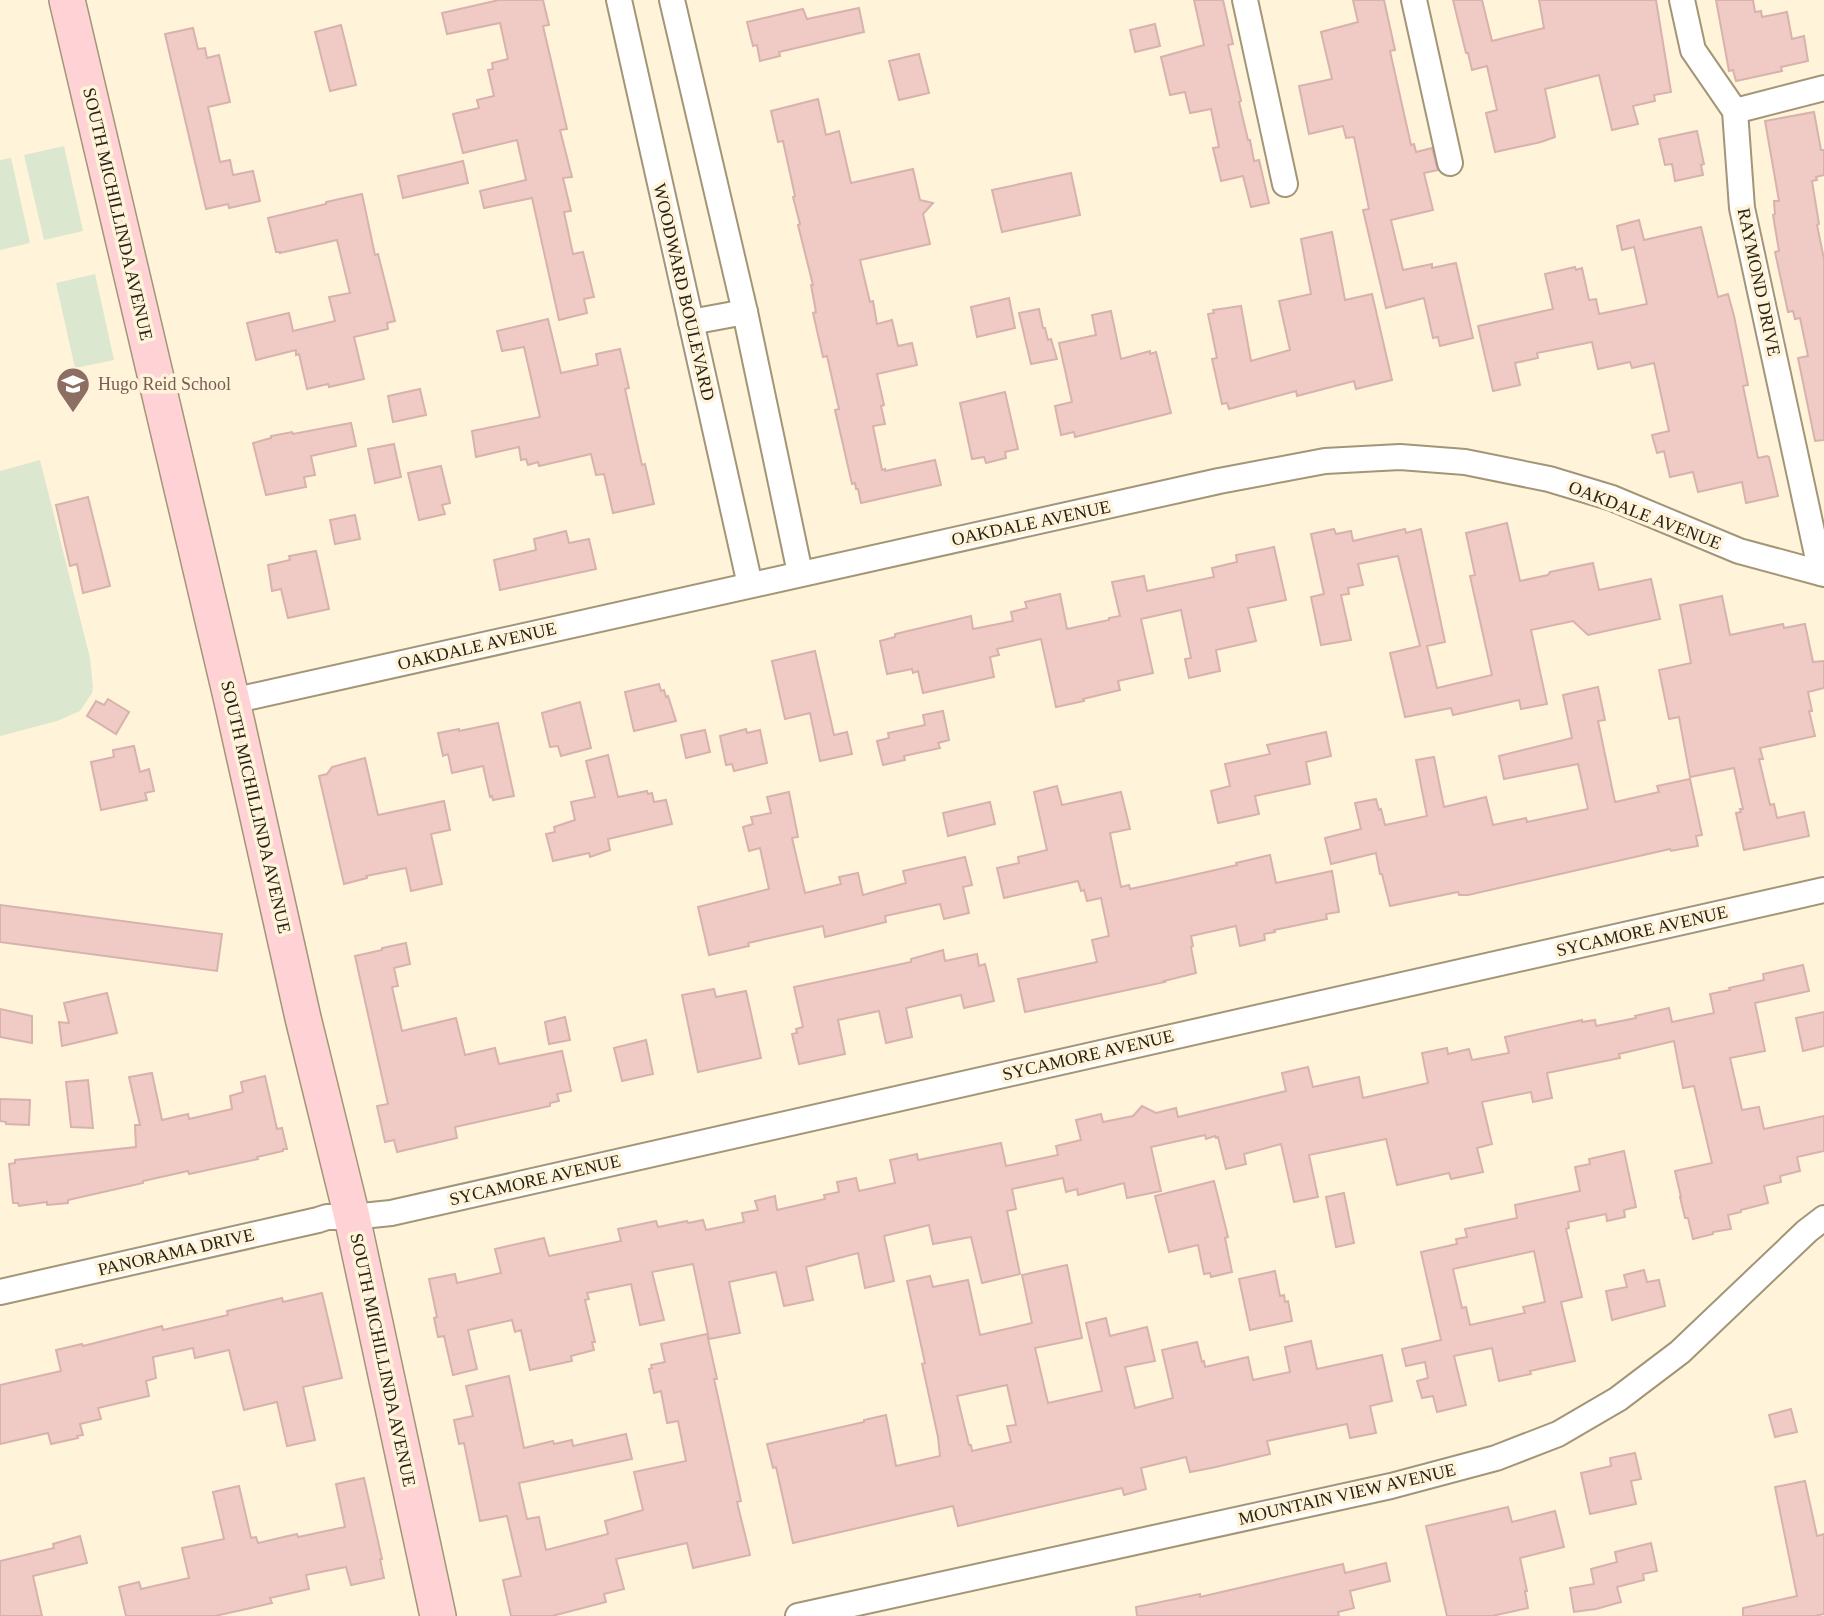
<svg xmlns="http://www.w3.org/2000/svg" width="1824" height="1616" font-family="'Times New Roman',serif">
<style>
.green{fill:#dce7d0}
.building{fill:#f0cac4;stroke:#d8b2ac;stroke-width:2;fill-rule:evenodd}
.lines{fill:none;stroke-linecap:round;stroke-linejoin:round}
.minor-casing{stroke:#a39577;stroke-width:28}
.secondary-casing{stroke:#a39577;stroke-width:38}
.minor{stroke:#fff;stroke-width:24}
.secondary{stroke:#ffd3d6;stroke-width:35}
.labels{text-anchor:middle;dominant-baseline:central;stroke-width:7;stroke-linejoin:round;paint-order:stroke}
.street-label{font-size:18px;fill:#282317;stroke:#fff3d9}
.education-label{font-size:18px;fill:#785e54;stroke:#fff3d9;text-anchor:start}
</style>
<rect width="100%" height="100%" fill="#fff3d9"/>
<g class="green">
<polygon points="64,146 83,231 44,240 24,155"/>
<polygon points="11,158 30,243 0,250 0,160"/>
<polygon points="95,274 114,360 75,368 56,283"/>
<polygon points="40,460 90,658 93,687 92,693 80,711 57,721 0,736 0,471"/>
</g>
<g class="building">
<polygon points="499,0 543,0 549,25 543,26 567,129 560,130 572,177 563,178 571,211 564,212 573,254 583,252 594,297 584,299 587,313 559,320 532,198 484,208 480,191 526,180 517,140 463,153 453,114 479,108 477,100 494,96 488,70 493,69 492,63 508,59 500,23 447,34 442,13"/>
<polygon points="1194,0 1223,0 1233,44 1228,45 1241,101 1239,102 1248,140 1250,140 1254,161 1259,160 1269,203 1251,207 1243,176 1221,181 1213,148 1219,147 1211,109 1190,113 1185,92 1170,95 1161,57 1204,45"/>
<polygon points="1353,0 1384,0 1395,50 1390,51 1411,145 1414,144 1416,152 1432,148 1438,170 1424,173 1433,210 1391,220 1403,270 1432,264 1432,268 1456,263 1473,338 1440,346 1438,337 1433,338 1424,298 1386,308 1363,210 1369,209 1354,137 1346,138 1343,126 1309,134 1299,86 1332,79 1321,32 1358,22"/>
<polygon points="1453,0 1482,0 1492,41 1544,28 1539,0 1656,0 1671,92 1654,95 1655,101 1633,106 1638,124 1612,130 1599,75 1545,89 1555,137 1541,142 1495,152 1486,113 1497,110 1487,66 1472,70 1468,53 1466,53"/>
<polygon points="1716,0 1753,0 1755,12 1761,11 1762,17 1787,12 1792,39 1804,36 1808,61 1781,67 1782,71 1736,81 1733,70 1729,71"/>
<polygon points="859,8 864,32 779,52 780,56 760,61 757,45 753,46 747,22 803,9 807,19"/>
<polygon points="1155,24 1160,46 1135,52 1130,30"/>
<polygon points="341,25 356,85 330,91 315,32"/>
<polygon points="193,28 198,49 205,48 207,58 219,55 230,102 208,107 220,162 230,160 233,175 253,171 260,201 229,208 228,204 206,209 165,34"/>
<polygon points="919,54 929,93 899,100 889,61"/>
<polygon points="818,99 826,135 839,131 851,183 913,169 920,200 933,203 923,214 930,244 860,260 870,302 873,301 877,324 892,320 898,346 912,343 917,365 877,374 884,405 881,406 885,424 873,426 882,470 885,469 885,471 935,460 941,485 861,503 858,489 856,489 855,483 852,484 841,436 835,410 839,409 827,356 823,357 813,313 816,312 811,285 813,285 798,225 800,224 793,197 795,196 783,141 778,142 771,111"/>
<polygon points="1814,112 1821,150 1824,150 1824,175 1816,177 1817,180 1812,181 1819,224 1817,225 1824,259 1824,440 1815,441 1798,358 1808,356 1800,318 1795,319 1793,311 1788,312 1775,252 1779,251 1773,215 1775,214 1774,201 1779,201 1765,121"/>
<polygon points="1697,131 1704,164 1701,165 1703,175 1675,181 1672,164 1665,165 1659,139"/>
<polygon points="463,161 468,183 403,198 398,176"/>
<polygon points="1071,173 1080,215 1002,232 992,190"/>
<polygon points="362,194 375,255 378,254 395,321 387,323 388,329 354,337 364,379 329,387 328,384 307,389 299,354 296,355 296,350 256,360 247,323 289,313 293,331 335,321 329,297 350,293 337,240 280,253 280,252 276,252 268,218 326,204 326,202"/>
<polygon points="1639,220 1644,240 1701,227 1718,297 1728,294 1734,316 1748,385 1743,386 1758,458 1767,456 1769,457 1778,496 1746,503 1742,482 1698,492 1693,472 1670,477 1664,451 1657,453 1652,435 1669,431 1654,363 1632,368 1630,362 1598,369 1592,342 1537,353 1538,358 1515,363 1520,385 1493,391 1478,326 1553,309 1545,274 1575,267 1576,270 1582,268 1589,300 1596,299 1599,314 1647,304 1634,247 1622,250 1617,226"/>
<polygon points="1332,232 1345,300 1372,294 1392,380 1356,389 1354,381 1297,396 1296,391 1229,409 1227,403 1222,404 1212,359 1217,358 1208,314 1214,313 1213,310 1241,306 1251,361 1290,350 1279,301 1311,294 1301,239"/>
<polygon points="1009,298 1015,328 977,337 971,307"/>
<polygon points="1039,309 1043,328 1045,328 1048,340 1051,339 1057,359 1031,364 1019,313"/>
<polygon points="1111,311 1121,359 1150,351 1150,354 1156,352 1171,413 1075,437 1074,432 1061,435 1055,406 1072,402 1059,343 1096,335 1092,315"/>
<polygon points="548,319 561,373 598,365 596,354 620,349 629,388 625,389 642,465 645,464 654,504 613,513 604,474 596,475 591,454 539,466 538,462 528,465 526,459 521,460 519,447 476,457 472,431 540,417 524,347 502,351 497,331"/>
<polygon points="420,389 426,415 393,422 388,396"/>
<polygon points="1005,392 1018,449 1005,452 1006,458 986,463 984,457 972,459 960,403"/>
<polygon points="351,423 356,446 311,456 315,475 304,477 306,487 266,495 253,443 271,438 271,436 292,432 293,434"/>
<polygon points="394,444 401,477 375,483 368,449"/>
<polygon points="441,466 450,503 442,505 445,514 419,520 408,473"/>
<polygon points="88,497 110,586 83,593 77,564 70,566 56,505"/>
<polygon points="355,515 360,539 335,544 330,520"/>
<polygon points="1507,523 1520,581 1548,575 1550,572 1593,563 1599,590 1651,579 1660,619 1588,635 1573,621 1531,630 1547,704 1521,709 1519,700 1453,715 1451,708 1405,717 1390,653 1420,646 1398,556 1358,564 1363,585 1348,588 1349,594 1341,595 1351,640 1321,645 1311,597 1324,594 1311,534 1334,529 1336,534 1351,531 1353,541 1405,529 1406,533 1421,529 1445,642 1427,646 1437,688 1492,675 1470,576 1475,575 1466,533"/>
<polygon points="566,531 569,543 589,539 596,569 500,590 494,560 536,550 534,539"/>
<polygon points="1274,547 1286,600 1248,608 1256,641 1216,650 1220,671 1189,678 1185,659 1191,658 1181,610 1141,619 1153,673 1118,681 1120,690 1083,699 1084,701 1056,707 1041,639 997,649 999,655 990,657 994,677 923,693 918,671 913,673 912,669 887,674 880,641 895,637 895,634 971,616 973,629 1013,621 1011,612 1027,608 1025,602 1060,594 1067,629 1109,620 1109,618 1120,616 1112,582 1144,576 1147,591 1214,577 1212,568 1237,562 1236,555"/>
<polygon points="316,551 329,609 288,618 281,589 272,591 268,565 290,560 289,556"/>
<polygon points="1722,596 1730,635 1783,624 1784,628 1805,624 1813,662 1824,661 1824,688 1808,692 1812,711 1809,711 1815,736 1760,748 1763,759 1759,759 1770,805 1774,804 1777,818 1804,812 1809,836 1744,850 1736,813 1741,812 1740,809 1743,809 1734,768 1690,777 1679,717 1669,719 1659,670 1691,663 1680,605"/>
<polygon points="815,651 834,735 847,732 852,754 820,761 810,713 785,719 772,661"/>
<polygon points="659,684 661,691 664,690 666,697 668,696 676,721 634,731 625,692"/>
<polygon points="1598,687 1605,720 1598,721 1615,802 1659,792 1657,786 1690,779 1702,835 1696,836 1698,846 1671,851 1670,849 1468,895 1459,895 1458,892 1390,906 1382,874 1380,874 1376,853 1331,864 1325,838 1361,829 1355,803 1376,799 1379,810 1381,809 1385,825 1427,816 1416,760 1434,757 1444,807 1486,797 1493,825 1526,818 1527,822 1588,809 1578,764 1504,779 1499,756 1572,738 1563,695"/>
<polygon points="108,699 129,712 116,734 87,716 96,701 104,705"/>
<polygon points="580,702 591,748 561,756 558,746 550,747 542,713"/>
<polygon points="943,711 949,740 938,743 940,748 904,756 905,760 883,765 877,741 889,738 888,733 925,725 923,715"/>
<polygon points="498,723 514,796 493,800 492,796 490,797 483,766 452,773 448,754 443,756 438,733 459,729 459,731"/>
<polygon points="746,729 747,733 760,730 767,763 734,771 732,764 726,765 720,736"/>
<polygon points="705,730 710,752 686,758 681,735"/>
<polygon points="1326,732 1331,756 1306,762 1310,784 1255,796 1259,814 1218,823 1211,791 1230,786 1225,764 1270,754 1267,745"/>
<polygon points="134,746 140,772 149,769 154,791 145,793 147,800 101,810 91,762 114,757 113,750"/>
<polygon points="608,755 618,797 647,791 648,794 652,793 654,802 666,800 672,824 608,839 610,850 590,857 589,853 553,861 546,834 555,832 554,827 575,820 571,802 595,797 586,761"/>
<polygon points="365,758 378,815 444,801 450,830 431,834 442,884 411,891 406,868 366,876 367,878 344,884 319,776 327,774 332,767"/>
<polygon points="1057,786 1062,805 1121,792 1130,829 1110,833 1121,887 1129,885 1130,889 1176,879 1237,865 1236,863 1270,855 1276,883 1332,871 1339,912 1326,914 1327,919 1274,930 1275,932 1264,934 1265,940 1240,946 1236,926 1191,936 1193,946 1191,947 1196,973 1164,981 1165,982 1025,1012 1018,979 1097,962 1092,940 1109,936 1101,898 1087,901 1084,890 1081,891 1078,881 1004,898 997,868 1019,863 1018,857 1047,850 1034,792"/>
<polygon points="789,792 798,837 792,838 805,893 841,884 839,877 858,873 863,895 906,883 903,871 965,857 972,885 963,887 969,913 944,919 940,904 885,916 886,922 825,937 823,926 748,943 749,946 709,955 698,907 769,889 760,848 749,851 743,827 753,824 751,817 771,813 767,797"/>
<polygon points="990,802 995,824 948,836 943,813"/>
<polygon points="0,905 222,934 217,971 0,942"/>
<polygon points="406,943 410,964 394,968 398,986 392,987 402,1031 456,1018 465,1055 495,1048 499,1064 562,1051 571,1091 557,1094 559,1101 550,1103 550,1106 455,1127 457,1138 397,1152 394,1140 385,1142 377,1106 388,1104 355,956 382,950 382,948"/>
<polygon points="943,950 945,961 977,954 979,966 985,964 994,1001 964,1008 961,995 906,1008 912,1037 886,1043 879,1011 838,1020 845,1054 799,1064 792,1034 797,1033 796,1029 803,1027 794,987 911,962 911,959"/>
<polygon points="1803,965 1809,991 1755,1003 1765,1051 1730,1058 1742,1110 1759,1107 1764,1129 1824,1116 1824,1151 1797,1157 1800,1171 1780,1176 1781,1182 1764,1186 1768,1203 1741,1210 1741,1212 1728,1215 1731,1229 1713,1232 1713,1234 1693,1239 1688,1218 1685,1218 1680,1197 1681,1197 1675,1171 1712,1163 1694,1086 1683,1088 1674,1041 1619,1054 1620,1058 1547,1073 1552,1098 1533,1102 1531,1092 1482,1102 1492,1144 1477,1148 1483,1172 1451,1179 1449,1173 1397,1185 1386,1139 1309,1155 1318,1197 1294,1202 1281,1144 1244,1154 1246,1164 1226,1169 1218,1137 1216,1138 1215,1136 1206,1139 1205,1135 1151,1147 1161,1191 1127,1198 1124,1183 1078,1195 1077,1189 1066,1192 1063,1178 1012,1189 1016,1209 1007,1211 1020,1274 982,1283 971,1237 933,1244 929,1225 884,1236 894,1281 865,1288 858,1253 806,1267 813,1300 784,1306 776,1272 729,1282 740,1333 709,1339 693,1264 652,1272 664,1320 640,1325 631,1284 587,1293 589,1299 585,1300 595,1342 592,1342 594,1350 571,1356 572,1361 530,1370 521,1330 515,1332 512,1320 468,1330 477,1369 453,1375 444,1336 438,1337 434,1318 437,1317 429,1279 455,1274 457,1283 501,1273 495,1249 544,1238 549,1256 621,1241 618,1229 656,1221 658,1227 687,1221 688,1223 703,1220 706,1230 744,1222 742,1213 758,1210 755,1201 775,1196 777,1210 825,1199 824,1195 839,1192 837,1182 856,1178 859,1191 895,1183 890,1160 917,1154 918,1160 1001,1143 1006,1166 1058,1155 1056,1146 1081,1140 1076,1120 1101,1114 1103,1122 1133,1116 1142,1106 1156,1113 1176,1108 1178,1117 1286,1091 1282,1073 1308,1067 1313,1087 1359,1077 1363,1098 1428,1083 1422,1053 1447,1048 1448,1054 1469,1049 1472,1060 1509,1053 1505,1037 1582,1020 1582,1022 1595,1020 1596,1026 1636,1018 1635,1016 1669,1008 1672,1022 1714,1013 1710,994 1730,990 1729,988 1764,980 1763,974"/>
<polygon points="714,989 716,997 746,991 761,1058 698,1072 682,995"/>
<polygon points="107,993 117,1033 62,1046 59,1022 69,1023 64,1003"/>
<polygon points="0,1009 32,1016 32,1043 0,1037"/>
<polygon points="1824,1012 1824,1046 1803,1051 1796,1018"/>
<polygon points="565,1017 570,1040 549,1044 545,1022"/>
<polygon points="646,1040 653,1074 622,1081 614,1048"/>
<polygon points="152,1073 162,1120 188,1114 189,1119 232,1109 230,1096 243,1092 241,1082 265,1076 277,1129 282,1128 287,1149 283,1149 283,1151 257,1157 258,1159 189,1174 188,1171 143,1181 143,1183 68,1200 68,1203 47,1205 47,1202 19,1206 18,1203 13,1203 9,1164 15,1163 15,1160 136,1147 135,1125 140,1125 129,1077"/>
<polygon points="88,1080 93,1128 71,1127 66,1082"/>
<polygon points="0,1099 30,1100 29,1125 6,1124 6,1122 0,1121"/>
<path d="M1624,1151L1636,1207L1624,1210L1625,1217L1607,1221L1606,1214L1568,1222L1569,1228L1566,1229L1582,1297L1561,1302L1575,1361L1530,1371L1531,1374L1499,1381L1492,1348L1454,1356L1466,1405L1437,1412L1433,1396L1422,1398L1417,1381L1428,1378L1425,1362L1406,1366L1402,1349L1441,1340L1421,1252L1457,1244L1456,1239L1467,1237L1465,1229L1517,1218L1515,1205L1580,1191L1575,1167L1590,1164L1589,1159ZM1534,1251L1545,1302L1523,1307L1525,1313L1470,1325L1466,1307L1462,1308L1453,1269Z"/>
<polygon points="1214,1181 1228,1237 1225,1238 1232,1272 1211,1277 1210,1273 1204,1274 1198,1245 1169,1252 1155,1196"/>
<polygon points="1344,1193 1354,1243 1336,1247 1326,1197"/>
<path d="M1067,1265L1082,1338L1035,1348L1048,1403L1102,1391L1086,1323L1106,1318L1110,1336L1147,1327L1155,1361L1125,1367L1135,1408L1173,1398L1162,1350L1197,1342L1202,1362L1204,1361L1205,1367L1248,1357L1253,1380L1290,1372L1285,1347L1311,1341L1317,1369L1382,1355L1392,1401L1370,1406L1376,1433L1350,1438L1347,1424L1267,1441L1270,1454L1216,1467L1190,1472L1186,1457L1141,1468L1146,1489L1124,1495L1122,1488L958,1526L953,1506L793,1543L776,1467L773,1468L767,1444L864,1422V1420L886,1415L896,1466L940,1456L938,1437L922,1364L925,1363L907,1281L930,1276L933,1287L968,1280L980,1335L1032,1323L1022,1275ZM1007,1385L1016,1425L1007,1426L1011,1442L972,1451L971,1445H969L957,1396Z"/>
<polygon points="1644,1270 1647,1282 1659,1280 1665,1306 1612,1320 1606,1291 1627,1287 1624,1275"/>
<polygon points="1275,1271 1280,1296 1284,1295 1285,1302 1288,1301 1292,1321 1250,1330 1239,1279"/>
<polygon points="322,1293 342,1378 303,1387 315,1440 287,1446 277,1402 244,1410 229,1350 195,1358 193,1348 153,1357 156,1378 146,1381 149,1396 98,1408 101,1419 80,1424 83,1435 77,1436 78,1438 51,1444 48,1433 0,1444 0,1385 61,1371 56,1350 82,1344 83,1346 162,1326 163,1330 228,1315 227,1311 282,1298 283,1302"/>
<polygon points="707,1334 717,1379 714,1379 741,1501 737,1502 750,1555 693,1568 687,1543 616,1559 624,1589 604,1594 606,1602 552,1616 511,1616 503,1580 521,1576 507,1516 480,1521 464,1443 459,1444 454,1420 473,1416 466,1386 509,1376 524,1448 553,1441 554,1444 572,1440 573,1446 626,1434 632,1459 519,1483 527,1519 539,1517 546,1550 608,1534 605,1521 643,1510 634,1472 686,1461 678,1421 667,1423 661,1391 654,1393 649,1369 652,1368 651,1365 665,1362 661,1344"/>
<polygon points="1791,1409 1797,1432 1775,1437 1769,1415"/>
<polygon points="1635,1453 1641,1479 1631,1481 1636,1504 1590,1514 1581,1473 1611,1466 1610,1458"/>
<polygon points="364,1478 382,1559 380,1559 384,1578 351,1585 346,1567 306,1575 309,1589 270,1598 272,1603 251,1608 215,1616 126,1616 119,1587 139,1582 141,1589 189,1578 182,1548 224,1539 213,1492 239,1486 251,1538 256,1537 258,1543 297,1534 298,1537 345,1527 336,1484"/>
<polygon points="1805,1481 1817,1536 1824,1534 1824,1614 1815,1616 1743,1616 1743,1608 1797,1596 1775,1487"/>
<polygon points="1508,1507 1512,1522 1555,1511 1564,1547 1520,1558 1527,1591 1525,1591 1528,1608 1492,1616 1447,1616 1426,1526"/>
<polygon points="80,1536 87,1563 33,1576 42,1616 0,1616 0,1561 54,1548 53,1544"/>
<polygon points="1651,1543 1657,1571 1643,1574 1644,1580 1617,1587 1621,1602 1596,1609 1574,1612 1570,1588 1594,1584 1591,1569 1617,1562 1615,1552"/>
<polygon points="1386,1563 1390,1581 1350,1591 1354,1608 1338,1612 1339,1616 1137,1616 1136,1607 1200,1594 1200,1597 1343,1564 1345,1573"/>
</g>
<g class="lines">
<g class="minor-casing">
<g id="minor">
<polyline points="619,0 750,585"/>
<polyline points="672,0 745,312 800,573"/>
<polyline points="1245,0 1285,184"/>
<polyline points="1414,0 1450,163"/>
<polyline points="1682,0 1693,50 1735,111 1742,208 1821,573"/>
<polyline points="1735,111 1824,88"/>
<polyline points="691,322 745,312"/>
<polyline points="232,701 1219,481 1325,461 1400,457 1465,462 1549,479 1612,498 1739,551 1824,574"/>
<polyline points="0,1292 318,1220 327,1217 352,1217 391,1213 1824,890"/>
<polyline points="798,1616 1391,1486 1496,1458 1558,1434 1618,1399 1680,1352 1807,1231 1824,1218"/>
</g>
</g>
<g class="secondary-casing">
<polyline id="secondary" points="67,0 232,701 303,1018 352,1217 438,1616"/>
</g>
<use href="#minor" class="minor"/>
<use href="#secondary" class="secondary"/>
</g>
<defs>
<g id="school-pin" transform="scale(1.75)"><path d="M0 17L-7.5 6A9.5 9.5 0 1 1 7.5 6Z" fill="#8d6e63" stroke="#fff3d9"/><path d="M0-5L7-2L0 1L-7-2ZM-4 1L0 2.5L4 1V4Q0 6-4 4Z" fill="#fff"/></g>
</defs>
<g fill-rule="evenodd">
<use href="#school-pin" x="73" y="384"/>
</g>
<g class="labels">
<g class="street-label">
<text transform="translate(118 214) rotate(77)">SOUTH MICHILLINDA AVENUE</text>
<text transform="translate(1759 282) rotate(78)">RAYMOND DRIVE</text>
<text transform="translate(684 292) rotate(77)">WOODWARD BOULEVARD</text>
<text transform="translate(1645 515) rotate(21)">OAKDALE AVENUE</text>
<text transform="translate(1031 523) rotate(-12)">OAKDALE AVENUE</text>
<text transform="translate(477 646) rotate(-13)">OAKDALE AVENUE</text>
<text transform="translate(256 807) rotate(77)">SOUTH MICHILLINDA AVENUE</text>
<text transform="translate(1642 931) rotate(-13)">SYCAMORE AVENUE</text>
<text transform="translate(1088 1055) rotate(-13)">SYCAMORE AVENUE</text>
<text transform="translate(535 1180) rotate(-13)">SYCAMORE AVENUE</text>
<text transform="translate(176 1252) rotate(-13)">PANORAMA DRIVE</text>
<text transform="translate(383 1360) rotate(78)">SOUTH MICHILLINDA AVENUE</text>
<text transform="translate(1347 1494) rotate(-13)">MOUNTAIN VIEW AVENUE</text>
</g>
<g class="education-label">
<text x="98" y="384">Hugo Reid School</text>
</g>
</g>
</svg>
